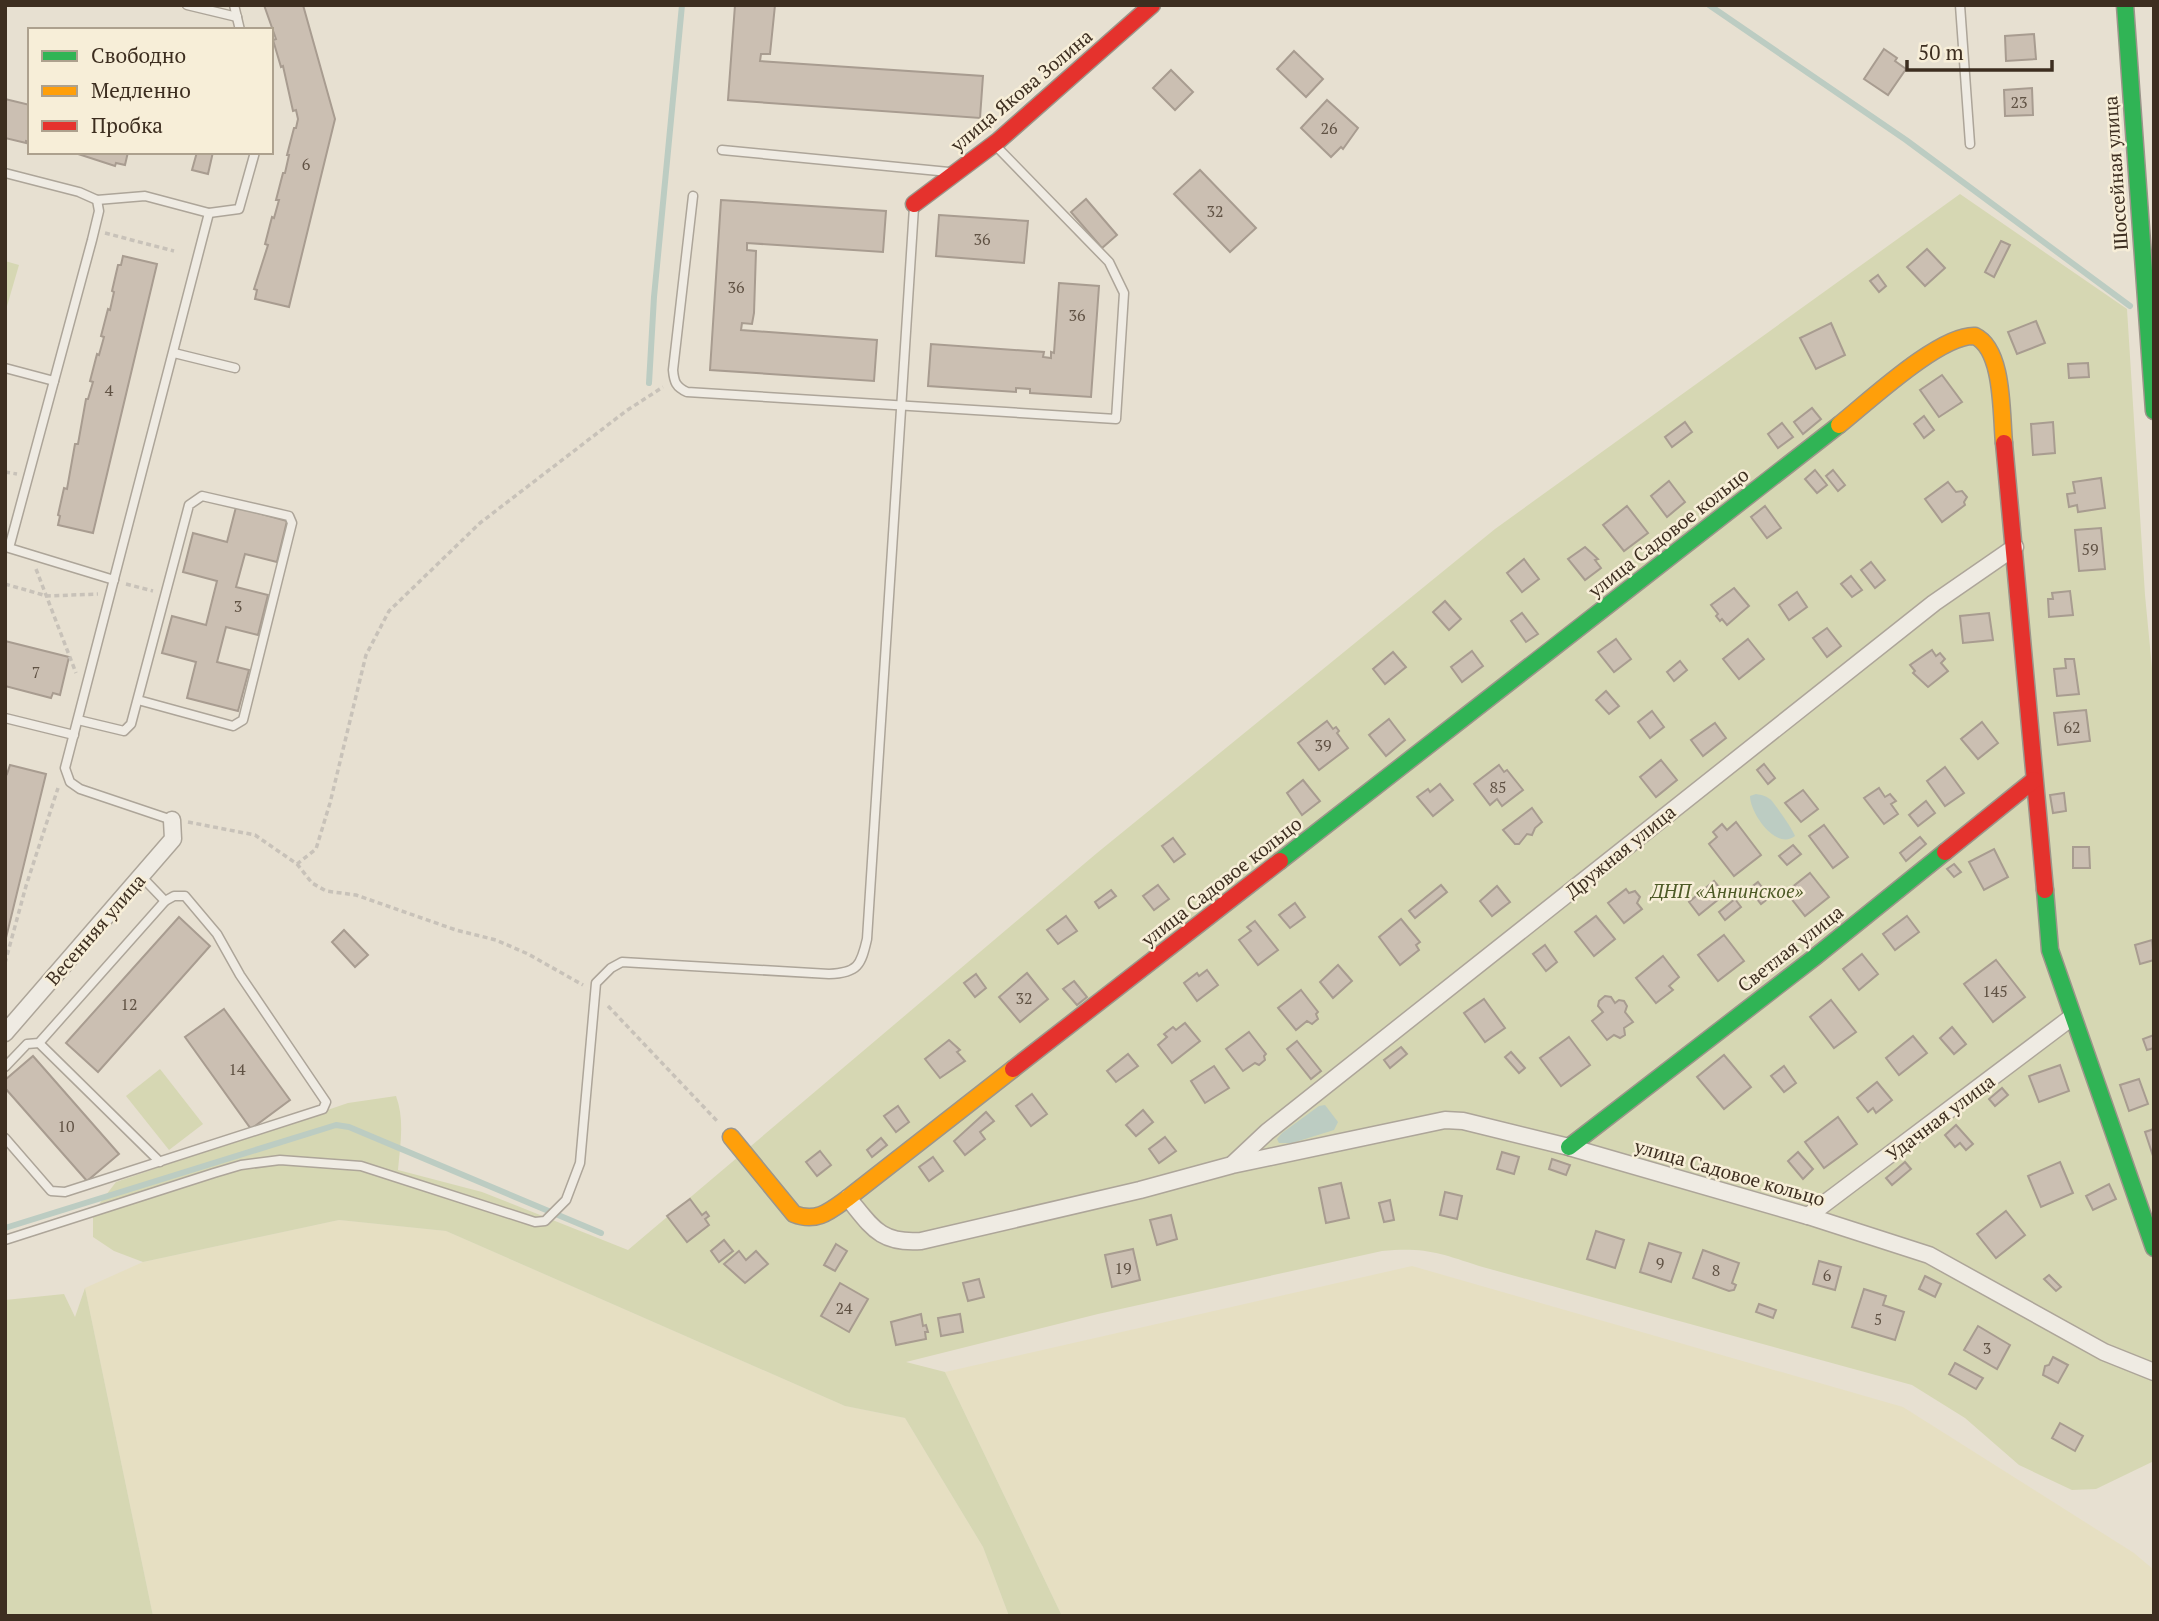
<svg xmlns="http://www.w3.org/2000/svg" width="2159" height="1621" font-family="'PT Serif',serif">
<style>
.farmland{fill:#e6dfc2}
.green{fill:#d6d7b3}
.water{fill:#bcccc2}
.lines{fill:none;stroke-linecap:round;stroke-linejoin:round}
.stream{stroke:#bcccc2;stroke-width:6}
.building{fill:#cbbfb2;stroke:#a89c90;stroke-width:2}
.lane-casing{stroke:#ada599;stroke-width:11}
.street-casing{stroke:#ada599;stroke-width:19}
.fast-casing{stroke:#9c958a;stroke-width:19}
.slow-casing{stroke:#9c958a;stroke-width:19}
.jam-casing{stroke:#9c958a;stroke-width:19}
.path{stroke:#c8c2b9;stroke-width:3.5;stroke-dasharray:5 3.5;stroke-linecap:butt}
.lane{stroke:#efebe3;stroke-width:8}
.street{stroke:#efebe3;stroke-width:16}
.fast{stroke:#30b455;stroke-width:16}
.slow{stroke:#ff9f0a;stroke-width:16}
.jam{stroke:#e5322d;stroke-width:16}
.labels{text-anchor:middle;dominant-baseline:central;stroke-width:5;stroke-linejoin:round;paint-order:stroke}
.number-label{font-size:16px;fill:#605244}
.street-label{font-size:19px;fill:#3d2e20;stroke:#f7eed8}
.park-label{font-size:19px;font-style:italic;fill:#4d5a26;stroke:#f7eed8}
</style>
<rect width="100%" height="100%" fill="#e7e0d1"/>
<g class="farmland">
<polygon points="339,1220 446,1231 845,1406 905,1418 983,1547 1009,1616 153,1616 85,1288 143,1262"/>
<polygon points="1412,1266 1903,1407 2134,1553 2154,1570 2154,1616 1062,1616 945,1372"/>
</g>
<g class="green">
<path d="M1960,194L2127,309L2145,595L2154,689V1461L2096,1489L2072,1490L2019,1465L1965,1418L1912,1385L1479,1266C1440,1253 1424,1247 1382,1251L1098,1314L906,1362L945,1372L1062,1616H1009L983,1547L905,1418L845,1406L446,1231L339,1220L143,1262L114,1251L93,1237V1212L116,1182L348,1103L396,1096C405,1120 400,1146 398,1170L482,1192L628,1250L1097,853L1495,529Z"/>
<polygon points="5,261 19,265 5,313"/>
<polygon points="160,1069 203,1124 169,1150 126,1096"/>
<polygon points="85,1288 153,1616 5,1616 5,1300 64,1294 75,1317"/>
</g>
<g class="water">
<path d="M1756,794C1762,795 1767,796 1772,801C1777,807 1793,830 1795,836C1776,851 1750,813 1750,796Z"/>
<polygon points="1325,1105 1338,1122 1334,1130 1292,1143 1279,1143 1277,1139 1282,1133 1319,1106"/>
</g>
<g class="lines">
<g class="stream">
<polyline points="1709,5 1906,140 2130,306"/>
<polyline points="649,383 654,297 682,5"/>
<polyline points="5,1228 336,1125 349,1127 601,1233"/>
</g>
</g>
<g class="building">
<polygon points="264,5 303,5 335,119 289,307 255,299 257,290 254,289 268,245 265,244 272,217 274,218 279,200 276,200 283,173 285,173 289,155 287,155 294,128 296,128 298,119 296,110 293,111 283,66 281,67 273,40 276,39"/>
<polygon points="735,5 775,5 770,54 761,54 760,61 983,76 980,118 728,100"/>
<polygon points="2034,34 2036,59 2006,61 2005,36"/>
<polygon points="1884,49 1897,58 1895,61 1906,69 1888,95 1864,79"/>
<polygon points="1294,51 1323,79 1306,97 1277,69"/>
<polygon points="1171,70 1193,92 1175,110 1153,88"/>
<polygon points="2032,88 2033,115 2005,116 2004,90"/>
<polygon points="5,99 30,105 30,142 26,141 26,143 5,138"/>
<polygon points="1327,100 1358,128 1343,149 1341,147 1331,157 1301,128"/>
<polygon points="72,152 128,152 125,165 116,163 115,166"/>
<polygon points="197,152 213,152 208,174 192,170"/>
<polygon points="1200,170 1256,228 1230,252 1174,194"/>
<polygon points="1086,199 1117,235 1102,248 1071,212"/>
<polygon points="721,200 886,211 883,252 747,243 747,250 756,251 754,313 752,324 742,323 741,330 877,340 874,381 710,370"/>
<polygon points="939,215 1028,221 1024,263 936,256"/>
<polygon points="2001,241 2010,245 1994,277 1985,272"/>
<polygon points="1927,249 1945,268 1925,286 1907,267"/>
<polygon points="123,256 157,264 93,533 58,525 60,516 58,515 64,488 67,489 75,444 78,444 86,399 88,399 93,382 90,381 97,354 99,355 104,337 101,336 108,309 110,310 114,292 112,291 118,265 121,265"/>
<polygon points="1878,275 1886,286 1879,292 1870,281"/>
<polygon points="1059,283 1099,286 1091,397 1030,393 1030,389 1016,388 1016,392 928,386 931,344 1044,352 1043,357 1051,358 1051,352 1054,353"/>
<polygon points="2036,321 2045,343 2017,354 2008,332"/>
<polygon points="1831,323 1845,355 1816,369 1800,338"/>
<polygon points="2088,363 2089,377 2069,378 2068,364"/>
<polygon points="1942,375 1962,402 1939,417 1920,390"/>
<polygon points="1812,408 1821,419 1803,434 1794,422"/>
<polygon points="1924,416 1934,430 1924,438 1914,424"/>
<polygon points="1685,422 1692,432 1672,447 1665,437"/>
<polygon points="2053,422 2055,453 2033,455 2031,424"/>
<polygon points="1782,423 1793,437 1778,448 1768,434"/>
<polygon points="1815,470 1827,485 1817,493 1805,479"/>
<polygon points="1833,470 1845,485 1838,491 1826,476"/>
<polygon points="2101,478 2105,508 2078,512 2077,505 2069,507 2067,494 2075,493 2073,482"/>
<polygon points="1669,481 1685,502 1667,517 1651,496"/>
<polygon points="1948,482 1956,492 1962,491 1967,497 1964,502 1965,505 1942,522 1925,499"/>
<polygon points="1627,506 1648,533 1624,551 1603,525"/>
<polygon points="1765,506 1781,528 1767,538 1751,517"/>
<polygon points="236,507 287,521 277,562 245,554 236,587 268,595 258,635 226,627 217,662 249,670 238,711 187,698 196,662 162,653 172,616 206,625 217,581 183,572 193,533 227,542"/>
<polygon points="2101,528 2105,569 2079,571 2075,530"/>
<polygon points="1585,547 1598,559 1595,560 1601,568 1585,580 1568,559"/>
<polygon points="1524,559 1539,579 1522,592 1507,573"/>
<polygon points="1871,562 1885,580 1875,588 1861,570"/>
<polygon points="1851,576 1862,590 1852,597 1841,584"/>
<polygon points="1734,588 1749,606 1727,625 1722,619 1720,621 1716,616 1718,614 1711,605"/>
<polygon points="2070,591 2073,615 2049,617 2048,599 2053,599 2052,593"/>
<polygon points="1797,592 1807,607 1789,620 1779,605"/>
<polygon points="1445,601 1461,619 1449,630 1433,612"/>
<polygon points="1522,613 1538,634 1526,642 1511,621"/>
<polygon points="1989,613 1993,640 1963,643 1960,616"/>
<polygon points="1827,628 1841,646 1827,657 1813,638"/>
<polygon points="1616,639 1631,659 1614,672 1598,652"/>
<polygon points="1748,639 1764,659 1739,679 1723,659"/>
<polygon points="5,641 69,657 60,695 53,693 51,698 5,686"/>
<polygon points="1932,650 1936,656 1940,653 1945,659 1941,663 1948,671 1928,687 1913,673 1915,671 1910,665"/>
<polygon points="1472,651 1483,666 1462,682 1451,667"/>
<polygon points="1393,652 1406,667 1385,684 1373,669"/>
<polygon points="2065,659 2074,659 2079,694 2057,696 2054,669 2066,668"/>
<polygon points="1680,661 1687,670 1674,681 1667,672"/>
<polygon points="1606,691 1619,706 1609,714 1596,700"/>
<polygon points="2086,710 2090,741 2058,745 2054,713"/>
<polygon points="1652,711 1664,727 1650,738 1638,722"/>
<polygon points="1389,719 1405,740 1386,756 1369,735"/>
<polygon points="1327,721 1333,729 1336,727 1339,731 1337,733 1348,748 1319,770 1298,743"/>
<polygon points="1982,722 1998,743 1978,759 1961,739"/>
<polygon points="1715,723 1726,738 1703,756 1691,740"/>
<polygon points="1661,760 1677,780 1656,797 1640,777"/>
<polygon points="1764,764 1775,778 1768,784 1757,770"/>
<polygon points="10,765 46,774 5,942 5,773 7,774"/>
<polygon points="1499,765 1504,772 1507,770 1523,790 1502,806 1497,799 1490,805 1474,784"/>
<polygon points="1945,767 1964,793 1945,806 1927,781"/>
<polygon points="1303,780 1320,801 1302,815 1287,793"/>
<polygon points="1440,784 1453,800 1433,816 1417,797 1428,789 1430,792"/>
<polygon points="1879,788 1885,797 1890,794 1896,801 1891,804 1898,814 1884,824 1864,798"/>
<polygon points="1803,790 1818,809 1801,822 1785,803"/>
<polygon points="2064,793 2066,811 2053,813 2050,795"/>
<polygon points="1926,801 1935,813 1918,826 1909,815"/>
<polygon points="1532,808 1542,822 1535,828 1532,835 1527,834 1519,844 1515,844 1503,830"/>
<polygon points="1736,822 1761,855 1734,876 1709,844 1717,837 1713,832 1722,824 1727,830"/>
<polygon points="1824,825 1848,857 1833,868 1809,836"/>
<polygon points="1920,837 1926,844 1906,861 1900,853"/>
<polygon points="1173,838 1185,854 1174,862 1162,846"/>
<polygon points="1793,845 1801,854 1787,865 1779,856"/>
<polygon points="2073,847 2089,847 2090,868 2073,868"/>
<polygon points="1265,848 1269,853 1256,863 1252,858"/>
<polygon points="1994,849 2008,877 1984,890 1969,862"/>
<polygon points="1954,864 1961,872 1954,877 1947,869"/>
<polygon points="1810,873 1829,897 1805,916 1786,892"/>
<polygon points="1714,881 1725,894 1699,915 1689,902"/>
<polygon points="1758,882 1770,897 1761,904 1749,889"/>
<polygon points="1158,885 1169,899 1154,910 1143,896"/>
<polygon points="1441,885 1447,892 1415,918 1409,911"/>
<polygon points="1497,886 1510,902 1492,916 1480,901"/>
<polygon points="1626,889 1629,893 1635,891 1640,897 1637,903 1642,909 1624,923 1608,903"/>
<polygon points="1111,890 1116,896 1099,908 1095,902"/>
<polygon points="1735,899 1741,907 1725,920 1719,912"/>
<polygon points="1295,903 1305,917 1290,928 1279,915"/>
<polygon points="1066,916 1077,931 1058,944 1047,930"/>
<polygon points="1596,916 1615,939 1594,956 1575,932"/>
<polygon points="1907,916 1919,932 1895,950 1883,934"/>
<polygon points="179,917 210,946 98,1072 66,1043"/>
<polygon points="1401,919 1420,942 1416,945 1419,950 1400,965 1379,937"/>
<polygon points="1255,921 1278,950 1258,965 1239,940 1251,931 1247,927"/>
<polygon points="344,930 368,955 355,967 332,942"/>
<polygon points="1724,935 1744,961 1718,981 1698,955"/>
<polygon points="2152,940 2154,960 2140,964 2135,945"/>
<polygon points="1545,945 1557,962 1546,971 1533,954"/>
<polygon points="1862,954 1878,974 1859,990 1843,969"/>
<polygon points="1663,956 1679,977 1669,986 1673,990 1656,1003 1636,978"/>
<polygon points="1996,960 2025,997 1993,1022 1964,984"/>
<polygon points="1338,965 1352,981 1333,998 1320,982"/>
<polygon points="1207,970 1218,985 1197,1001 1184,983 1197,973 1199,976"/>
<polygon points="1027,973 1048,999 1020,1022 999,997"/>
<polygon points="976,974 986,988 975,997 964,983"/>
<polygon points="1074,981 1087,997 1077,1005 1063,989"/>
<polygon points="1301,990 1318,1012 1316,1014 1318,1019 1312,1024 1307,1021 1296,1030 1278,1008"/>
<polygon points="1605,996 1611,997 1615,1003 1619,1000 1624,1001 1627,1006 1625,1012 1633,1022 1624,1028 1625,1035 1620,1038 1614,1035 1607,1040 1592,1021 1603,1012 1598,1006 1599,1001"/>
<polygon points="1484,999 1505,1028 1485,1042 1464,1013"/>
<polygon points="1831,1000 1856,1032 1834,1048 1810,1017"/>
<polygon points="224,1009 290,1100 251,1129 185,1037"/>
<polygon points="1185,1023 1200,1041 1172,1063 1158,1045 1167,1037 1164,1034 1173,1027 1176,1030"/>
<polygon points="1952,1027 1966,1044 1954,1054 1940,1038"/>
<polygon points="1249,1032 1266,1054 1264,1056 1265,1060 1259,1065 1255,1063 1243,1071 1226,1049"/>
<polygon points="2154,1035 2154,1048 2147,1050 2143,1039"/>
<polygon points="1913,1036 1927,1053 1899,1075 1886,1058"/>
<polygon points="1569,1037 1590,1065 1561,1086 1540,1058"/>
<polygon points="949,1040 960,1050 957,1052 965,1061 940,1078 925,1059"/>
<polygon points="1297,1041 1321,1071 1311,1079 1287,1049"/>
<polygon points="1401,1047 1407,1054 1390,1068 1384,1060"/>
<polygon points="1511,1052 1525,1068 1519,1073 1505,1057"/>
<polygon points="1128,1054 1138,1066 1116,1082 1107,1071"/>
<polygon points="1724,1055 1751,1087 1724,1109 1697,1077"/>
<polygon points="33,1056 119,1154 87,1181 5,1088 5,1080"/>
<polygon points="2060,1065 2069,1091 2039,1102 2029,1076"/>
<polygon points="1214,1066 1229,1088 1205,1103 1191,1081"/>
<polygon points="1784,1066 1796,1083 1784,1092 1771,1076"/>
<polygon points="2139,1079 2148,1104 2129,1111 2120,1085"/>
<polygon points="1877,1082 1892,1100 1876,1113 1873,1108 1868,1112 1857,1098"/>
<polygon points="2002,1088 2008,1095 1995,1106 1989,1099"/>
<polygon points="1032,1094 1047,1114 1031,1126 1016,1106"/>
<polygon points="898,1106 909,1122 896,1132 884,1116"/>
<polygon points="1143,1110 1153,1122 1136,1136 1126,1125"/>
<polygon points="986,1112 994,1121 980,1132 985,1139 965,1155 954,1141"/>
<polygon points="1838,1117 1857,1144 1824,1168 1805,1142"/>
<polygon points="1956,1125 1973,1144 1966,1150 1960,1143 1955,1147 1945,1135"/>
<polygon points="2154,1129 2154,1159 2145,1132"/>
<polygon points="1165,1137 1176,1151 1159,1163 1149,1149"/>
<polygon points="881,1138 887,1145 872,1157 867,1150"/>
<polygon points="820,1151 831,1165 817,1176 806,1162"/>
<polygon points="1502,1152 1519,1157 1514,1174 1497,1169"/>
<polygon points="1798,1152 1813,1169 1803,1179 1788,1161"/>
<polygon points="933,1157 943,1171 929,1181 919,1167"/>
<polygon points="1552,1159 1570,1165 1566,1175 1549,1169"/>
<polygon points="1905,1162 1911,1169 1892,1185 1886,1178"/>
<polygon points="2060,1162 2073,1193 2041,1207 2028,1176"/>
<polygon points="1341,1183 1349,1218 1326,1223 1319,1188"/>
<polygon points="2109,1184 2116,1199 2093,1210 2086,1196"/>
<polygon points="1445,1192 1462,1196 1457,1219 1440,1215"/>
<polygon points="690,1199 702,1215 706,1212 709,1216 705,1219 709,1225 687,1242 667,1216"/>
<polygon points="1390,1200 1394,1220 1384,1222 1379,1203"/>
<polygon points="2006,1211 2025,1235 1996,1258 1977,1234"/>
<polygon points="1171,1215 1177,1239 1157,1245 1150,1220"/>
<polygon points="1596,1231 1624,1240 1615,1268 1587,1259"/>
<polygon points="724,1240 733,1251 719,1262 711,1251"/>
<polygon points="1649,1243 1681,1253 1671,1282 1640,1272"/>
<polygon points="836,1244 847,1251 835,1271 824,1265"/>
<polygon points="1133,1249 1140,1280 1112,1287 1105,1255"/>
<polygon points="1703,1250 1739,1263 1732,1283 1736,1285 1734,1290 1729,1291 1693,1278"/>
<polygon points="739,1251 746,1260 756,1251 768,1264 745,1283 724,1264"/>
<polygon points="1819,1261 1841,1267 1835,1290 1813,1284"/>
<polygon points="2049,1275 2061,1287 2056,1291 2044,1279"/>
<polygon points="1925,1276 1941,1284 1935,1297 1919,1289"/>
<polygon points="979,1279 984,1297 968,1301 963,1283"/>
<polygon points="840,1283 868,1299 849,1332 821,1316"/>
<polygon points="1864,1289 1886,1296 1883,1305 1904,1312 1895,1340 1852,1327"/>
<polygon points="1759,1304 1776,1310 1773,1318 1756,1312"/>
<polygon points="921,1314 923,1326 926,1325 928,1332 925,1332 926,1339 896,1345 891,1322"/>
<polygon points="960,1314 963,1332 941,1336 938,1318"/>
<polygon points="1978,1326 2010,1345 1997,1369 1964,1350"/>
<polygon points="2053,1357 2068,1365 2058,1383 2043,1375 2045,1366 2049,1365"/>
<polygon points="1955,1363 1983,1378 1976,1389 1949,1374"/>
<polygon points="2060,1423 2083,1436 2075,1451 2052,1438"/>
</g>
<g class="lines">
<g class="lane-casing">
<g id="lane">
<polyline points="187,5 237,17"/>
<polyline points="234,5 240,30"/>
<polyline points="1960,5 1970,144"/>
<polyline points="722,150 949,172"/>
<polyline points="5,173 79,192 97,200 145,196 209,213 65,768 70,782 80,789 172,820"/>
<path d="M693,196L673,370C674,382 676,387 687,392L1116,419L1124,293L1109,262L996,146"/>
<polyline points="97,200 99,211 92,240 9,548 114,580"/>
<polyline points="209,213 239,209 255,152"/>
<polyline points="174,353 235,368"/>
<polyline points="5,368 54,381"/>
<polyline points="5,718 74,735"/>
<polyline points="78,720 124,731 131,724 189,505 202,496 289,516 292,523 243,720 233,726 138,700"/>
<polyline points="141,876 165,901"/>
<polyline points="39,1043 160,1162"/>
<polyline points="5,1067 27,1044 39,1043 165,901 174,896 185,896 217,934 240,975 326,1102 323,1109 65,1192 51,1191 5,1138"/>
<path d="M5,1240L214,1173L241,1165L280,1160L361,1166L535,1222L545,1221L566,1200L580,1163L596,983L611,968L622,962L829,974C858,973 861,965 867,939L914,207"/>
</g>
</g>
<g class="street-casing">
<g id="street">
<polyline points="5,1033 173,839 172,820"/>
<polyline points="1234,1163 1267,1132 1934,603 2015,547"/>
<path d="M848,1198C872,1227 880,1244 921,1241L1140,1190L1232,1165L1445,1120L1463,1121L1569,1147L1808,1216L1929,1255L2104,1352L2154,1372"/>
<polyline points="1808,1216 2072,1017"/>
</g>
</g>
<g class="fast-casing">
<g id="fast">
<polyline points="2125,5 2154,411"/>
<polyline points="1280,861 1839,425"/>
<polyline points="2045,890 2050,950 2154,1248"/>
<polyline points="1569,1147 1815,957 1945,852"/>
</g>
</g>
<g class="slow-casing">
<g id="slow">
<path d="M1839,425C1868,402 1940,334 1975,336C2004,350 2001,414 2004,443"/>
<path d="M731,1137L794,1214C817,1223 830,1211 848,1198L1013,1069"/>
</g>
</g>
<g class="jam-casing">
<g id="jam">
<polyline points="914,204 998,141 1152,5"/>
<polyline points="2004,443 2045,890"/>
<polyline points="1945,852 2034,780"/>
<polyline points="1013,1069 1280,861"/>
</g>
</g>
<g class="path">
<polyline points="105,233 174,251"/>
<polyline points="5,472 17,474"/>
<polyline points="36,569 76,673"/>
<polyline points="5,584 47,596 98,594"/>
<polyline points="126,584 153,591"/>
<polyline points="188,822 255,835 297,864 316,849 330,803 366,655 389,611 480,523 626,411 663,387"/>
<polyline points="297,864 312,883 326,891 356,895 456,930 496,940 528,954 583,985"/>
<polyline points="5,963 26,886 58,788"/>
<polyline points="608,1006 718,1122"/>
</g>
<use href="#lane" class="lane"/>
<use href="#street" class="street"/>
<use href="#fast" class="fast"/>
<use href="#slow" class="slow"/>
<use href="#jam" class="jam"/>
</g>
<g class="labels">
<g class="number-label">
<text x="2019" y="102">23</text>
<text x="1329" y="128">26</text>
<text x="306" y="164">6</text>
<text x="1215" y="211">32</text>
<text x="982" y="239">36</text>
<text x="736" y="287">36</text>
<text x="1077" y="315">36</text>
<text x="109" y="390">4</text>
<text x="2090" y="549">59</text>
<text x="238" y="606">3</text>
<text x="36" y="672">7</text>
<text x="2072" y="727">62</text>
<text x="1323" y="745">39</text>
<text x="1498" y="787">85</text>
<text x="1995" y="991">145</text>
<text x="1024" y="998">32</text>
<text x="129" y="1004">12</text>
<text x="237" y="1069">14</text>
<text x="66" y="1126">10</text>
<text x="1660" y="1263">9</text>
<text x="1123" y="1268">19</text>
<text x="1716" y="1270">8</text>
<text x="1827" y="1275">6</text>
<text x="844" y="1308">24</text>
<text x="1878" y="1319">5</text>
<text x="1987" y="1348">3</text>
</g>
<g class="street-label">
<text transform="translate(1021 90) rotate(-40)">улица Якова Золина</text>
<text transform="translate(2115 173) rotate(-94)">Шоссейная улица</text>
<text transform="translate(1668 532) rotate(-38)">улица Садовое кольцо</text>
<text transform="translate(1620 851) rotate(-39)">Дружная улица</text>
<text transform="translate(1221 881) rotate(-38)">улица Садовое кольцо</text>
<text transform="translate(95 929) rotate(-49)">Весенняя улица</text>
<text transform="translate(1790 948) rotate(-38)">Светлая улица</text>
<text transform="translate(1940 1117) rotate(-37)">Удачная улица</text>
<text transform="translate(1730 1172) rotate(16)">улица Садовое кольцо</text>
</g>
<g class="park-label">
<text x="1727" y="890">ДНП «Аннинское»</text>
</g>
</g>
<rect width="2159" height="1621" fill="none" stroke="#3d2e20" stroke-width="14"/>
<rect x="28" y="28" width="245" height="126" fill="#f7eed8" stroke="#ada18e" stroke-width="2"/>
<rect x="42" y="51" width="35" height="10" fill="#30b455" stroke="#ada18e" stroke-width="2"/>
<text x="91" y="63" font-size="21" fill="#3d2e20">Свободно</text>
<rect x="42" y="86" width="35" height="10" fill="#ff9f0a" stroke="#ada18e" stroke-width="2"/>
<text x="91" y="98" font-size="21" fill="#3d2e20">Медленно</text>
<rect x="42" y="121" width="35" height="10" fill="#e5322d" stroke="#ada18e" stroke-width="2"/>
<text x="91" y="133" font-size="21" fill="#3d2e20">Пробка</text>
<path d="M1907 60v10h145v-10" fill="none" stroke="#3d2e20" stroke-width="3.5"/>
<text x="1918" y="60" font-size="21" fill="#3d2e20" stroke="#f7eed8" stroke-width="5" paint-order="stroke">50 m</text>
</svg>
